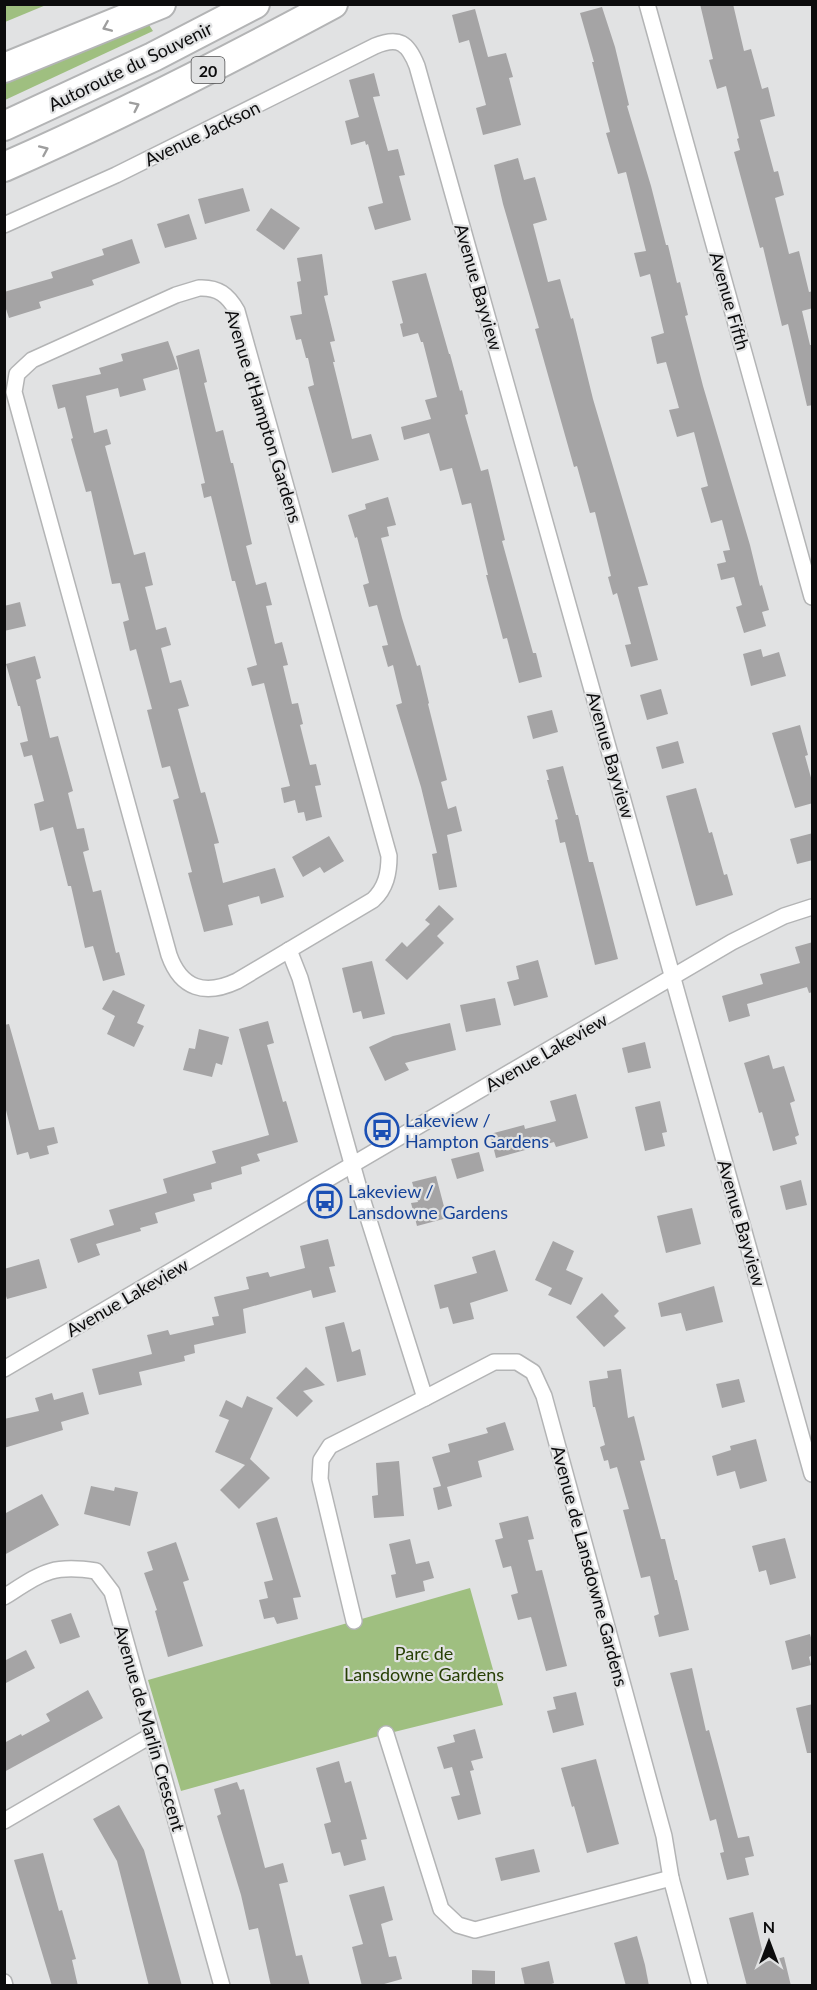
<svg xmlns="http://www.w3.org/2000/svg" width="817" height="1990" font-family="Lato,sans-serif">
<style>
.green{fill:#9fbf80}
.building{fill:#a5a4a5}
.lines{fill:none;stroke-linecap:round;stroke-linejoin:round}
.minor-casing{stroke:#b3b4b5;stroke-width:18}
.motorway-casing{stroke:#b3b4b5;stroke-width:32}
.minor{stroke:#fff;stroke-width:15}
.motorway{stroke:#fff;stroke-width:28}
.oneway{stroke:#9e9e9e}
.labels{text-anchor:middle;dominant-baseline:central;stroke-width:4.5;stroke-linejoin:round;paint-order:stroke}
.shield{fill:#e1e2e3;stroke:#4c4c4d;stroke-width:1.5}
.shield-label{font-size:16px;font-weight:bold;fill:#0c0c0d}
.street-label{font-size:18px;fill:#0c0c0d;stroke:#e1e2e3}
.transit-label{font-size:18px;fill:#164399;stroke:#e1e2e3;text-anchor:start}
.park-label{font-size:18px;fill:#273f04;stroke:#e1e2e3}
</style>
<rect width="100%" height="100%" fill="#e1e2e3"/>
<g class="green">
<polygon points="5,4 46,4 46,5 5,22"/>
<polygon points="145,19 153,31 5,100 5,74"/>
<polygon points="470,1588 503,1705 386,1734 181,1791 148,1680"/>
</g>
<g class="building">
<polygon points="700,4 733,4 744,51 751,49 762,89 768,87 775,116 760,120 774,172 778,171 784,195 775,198 789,254 799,251 809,292 813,291 813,308 802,311 810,345 813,345 813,405 807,406 788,324 782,326 763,247 760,248 734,152 740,150 737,139 739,138 726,86 717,89 709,60 713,59"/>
<polygon points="602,7 615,47 629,105 627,106 651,186 666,245 668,245 677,283 680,282 688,315 685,316 703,386 750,545 760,586 762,585 769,610 762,612 766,626 744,633 736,607 742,605 734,577 721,580 717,564 726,562 723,551 730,550 722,520 711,523 701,488 708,486 694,432 677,437 669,410 679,408 666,362 657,364 651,337 664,333 650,274 640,277 634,253 646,251 626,172 618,174 606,133 610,132 592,62 594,62 580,13"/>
<polygon points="475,9 488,57 506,53 513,77 509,78 521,125 483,135 476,108 486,105 469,40 459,43 452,15"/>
<polygon points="374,73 380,96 373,97 388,151 398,149 405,175 399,176 411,220 375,230 368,207 383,203 368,144 366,145 365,141 351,145 345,121 359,117 349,80"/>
<polygon points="518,158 524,180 535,177 547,220 533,224 548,282 560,279 571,319 573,318 593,399 648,585 638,587 658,660 631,667 625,645 631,644 617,593 613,595 608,577 611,576 595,512 590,513 577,466 574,467 535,329 539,328 503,204 494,165"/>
<polygon points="243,188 250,211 205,224 198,199"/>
<polygon points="271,208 300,228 284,250 256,230"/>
<polygon points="189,214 197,239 165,248 157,224"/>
<polygon points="132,239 140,263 92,280 94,285 39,302 41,308 9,318 4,303 4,292 53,278 51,272 104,255 102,249"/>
<polygon points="322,254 328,295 324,296 335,341 330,342 335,362 333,362 352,439 371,434 379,460 332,473 308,387 314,385 308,358 306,358 301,339 296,340 290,316 302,314 297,282 301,281 297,258"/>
<polygon points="426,273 449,354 450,354 460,391 462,390 468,414 465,415 481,471 488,469 505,540 502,541 533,653 536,653 542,677 519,683 507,638 503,639 486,575 488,575 471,503 462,505 452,468 440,471 429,433 404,440 401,427 431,419 425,400 437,397 423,342 421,342 418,333 403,337 400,324 403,323 392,281"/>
<polygon points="168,341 178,369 143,379 146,390 120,397 118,388 86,396 94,433 107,429 111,444 105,446 134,555 145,552 153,585 145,587 152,614 156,630 166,627 171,645 161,648 170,683 181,680 189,706 178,709 201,793 205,792 219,843 214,844 223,883 275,868 284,897 261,904 259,896 228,905 233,925 204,932 188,873 192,872 173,800 179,798 170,766 162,768 147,710 152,709 136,649 130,651 123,622 129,620 120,583 112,584 91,491 86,492 71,439 73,438 65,407 58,409 52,385 101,374 99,368 123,361 121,354"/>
<polygon points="199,349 207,382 204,383 216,432 223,430 231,463 233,463 252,544 246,546 256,585 266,582 272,605 266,606 275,644 282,642 288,665 283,666 292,704 298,703 303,724 300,725 310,765 316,764 321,785 315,786 322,817 306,821 304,812 298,813 295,800 284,803 281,788 290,786 264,683 252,686 247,668 257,665 235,581 232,581 211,496 204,498 201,484 205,483 176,356"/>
<polygon points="388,497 396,525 387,527 389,536 381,538 402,618 417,666 420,665 429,703 428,704 447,780 441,782 448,809 456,806 462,831 447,835 457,887 439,890 432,854 437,853 421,787 396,705 402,703 393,665 388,667 382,646 388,645 377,605 369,607 363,585 369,583 357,537 355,538 348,515 366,509 365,504"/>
<polygon points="20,602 26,626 4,631 4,606"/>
<polygon points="761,649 763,657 779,652 786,676 751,686 743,654"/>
<polygon points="35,656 41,678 36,680 50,738 58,736 73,791 68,793 77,829 84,828 89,850 83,852 93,892 101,890 116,953 119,952 125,975 103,981 93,946 85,948 71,886 68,886 53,827 40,831 34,804 44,801 32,755 24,757 20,743 28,741 20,706 18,706 6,664"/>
<polygon points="661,689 668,714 647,720 640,695"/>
<polygon points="552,710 558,732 533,739 527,716"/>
<polygon points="800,725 808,755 805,756 813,785 813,803 795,808 772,733"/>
<polygon points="678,741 684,763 662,769 656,747"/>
<polygon points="563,766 576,815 578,815 589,862 593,862 618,959 595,965 565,842 560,843 555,820 558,819 547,780 549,780 546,770"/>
<polygon points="696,788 709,833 712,832 724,875 727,874 733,895 696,906 666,796"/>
<polygon points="813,833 813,860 797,864 790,839"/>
<polygon points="329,836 344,861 324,873 320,867 303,877 292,857"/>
<polygon points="439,905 454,919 437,936 444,943 407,980 385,960 402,942 407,947 430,924 425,920"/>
<polygon points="813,942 813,992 809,993 807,987 747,1004 750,1016 729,1022 722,996 763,984 760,974 800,963 795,947"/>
<polygon points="538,960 548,997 514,1006 507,982 519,979 516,966"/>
<polygon points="372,961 385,1014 363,1019 361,1011 353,1013 342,968"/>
<polygon points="113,990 145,1005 137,1023 144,1026 134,1047 107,1034 115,1016 102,1009"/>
<polygon points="495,998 501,1025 466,1032 460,1005"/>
<polygon points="268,1021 274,1043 267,1045 283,1102 286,1101 298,1142 257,1154 260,1161 241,1167 242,1174 211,1183 212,1189 193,1194 195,1201 155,1213 158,1223 140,1228 141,1231 96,1244 100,1255 78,1263 70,1239 114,1225 109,1210 167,1193 163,1179 216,1163 212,1151 269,1135 239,1029"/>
<polygon points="450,1023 456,1050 405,1063 409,1070 385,1081 369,1047 393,1036"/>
<polygon points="9,1024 39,1130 54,1127 58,1143 47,1146 49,1154 30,1159 28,1152 17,1155 4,1102 4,1025"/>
<polygon points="199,1029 229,1037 222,1065 216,1063 212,1077 183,1070 189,1048 195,1049"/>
<polygon points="645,1042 651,1068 628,1073 622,1048"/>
<polygon points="769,1055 773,1069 784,1066 795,1101 790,1103 799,1135 795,1137 797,1144 773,1151 762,1112 759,1113 744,1063"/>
<polygon points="576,1094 588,1138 556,1147 554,1142 496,1158 490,1134 524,1125 525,1129 556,1121 550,1101"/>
<polygon points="660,1101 667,1132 662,1133 665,1146 645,1151 635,1107"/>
<polygon points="479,1152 484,1171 457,1179 451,1159"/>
<polygon points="436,1176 447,1218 417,1226 411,1203 418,1202 412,1182"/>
<polygon points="801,1180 807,1205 786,1210 780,1186"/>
<polygon points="692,1208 701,1244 666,1253 657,1216"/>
<polygon points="328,1239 335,1266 329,1267 336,1292 313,1298 311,1290 243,1309 246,1333 194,1345 195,1353 184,1356 185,1361 139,1372 142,1385 99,1395 92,1369 152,1354 147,1335 168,1330 170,1335 214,1325 212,1317 219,1316 214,1297 249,1289 246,1277 268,1272 270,1277 305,1268 300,1246"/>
<polygon points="553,1241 574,1251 566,1270 583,1278 571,1305 548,1295 552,1288 535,1280"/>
<polygon points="495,1250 508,1291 470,1303 474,1319 453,1324 448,1307 440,1309 434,1285 477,1273 472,1257"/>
<polygon points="39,1259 47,1288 7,1299 4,1290 4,1269"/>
<polygon points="714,1286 723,1322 686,1331 681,1313 661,1317 658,1303"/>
<polygon points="602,1293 619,1311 614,1316 626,1328 604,1347 576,1317"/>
<polygon points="344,1322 352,1352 360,1349 366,1375 337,1382 325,1327"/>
<polygon points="306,1367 325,1385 303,1391 313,1401 297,1417 276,1398"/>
<polygon points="621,1369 628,1418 634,1416 645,1460 640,1461 661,1539 665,1539 675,1580 677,1580 689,1630 659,1637 654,1616 659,1614 650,1576 641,1578 623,1510 629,1509 617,1467 610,1469 608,1460 604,1461 600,1447 605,1445 595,1407 593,1407 589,1381 608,1378 607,1371"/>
<polygon points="739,1379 745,1402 722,1408 716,1384"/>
<polygon points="83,1392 89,1414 61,1422 63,1430 4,1448 4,1419 39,1411 35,1398 52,1393 54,1400"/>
<polygon points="247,1396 273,1408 250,1459 270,1478 239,1509 220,1490 245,1465 215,1452 229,1420 219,1416 226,1400 242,1408"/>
<polygon points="505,1422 514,1450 478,1461 482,1477 447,1487 452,1506 438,1510 433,1488 441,1486 432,1457 450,1452 448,1444 488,1433 486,1428"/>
<polygon points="756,1439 767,1481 740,1489 735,1471 717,1476 712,1456 731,1450 730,1446"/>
<polygon points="399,1461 404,1516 374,1518 372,1496 378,1495 376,1463"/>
<polygon points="91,1486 114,1491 115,1487 138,1492 130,1526 84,1514"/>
<polygon points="42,1494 59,1525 4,1555 4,1514"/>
<polygon points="528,1516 534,1539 528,1540 536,1571 542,1570 567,1666 546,1671 531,1617 518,1620 511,1595 518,1593 511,1566 503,1568 495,1540 503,1538 499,1523"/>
<polygon points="277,1517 301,1597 293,1598 298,1619 277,1624 274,1617 264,1619 259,1600 268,1598 264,1582 273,1580 256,1523"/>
<polygon points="785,1538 796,1578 770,1585 766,1570 759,1572 752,1546"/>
<polygon points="410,1539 416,1564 429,1561 434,1578 423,1581 425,1591 396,1598 391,1575 396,1574 389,1544"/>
<polygon points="176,1542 189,1580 183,1582 203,1646 168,1657 155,1611 157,1610 144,1573 153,1570 147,1552"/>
<polygon points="71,1613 80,1637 60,1644 51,1620"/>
<polygon points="810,1634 813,1645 813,1655 809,1657 811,1665 792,1670 785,1641"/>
<polygon points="26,1650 35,1668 4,1684 4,1661"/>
<polygon points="692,1668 706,1731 709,1730 738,1838 749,1836 754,1856 745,1858 749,1875 727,1880 720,1853 724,1852 716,1819 710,1821 670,1673"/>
<polygon points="88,1690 103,1718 4,1772 4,1743 21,1734 22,1736 50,1721 46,1714"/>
<polygon points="576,1692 584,1725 553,1733 547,1711 556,1709 553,1697"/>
<polygon points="813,1704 813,1753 807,1753 796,1708"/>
<polygon points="475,1729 483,1758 471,1761 474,1770 470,1771 481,1814 458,1820 451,1797 460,1795 452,1767 444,1769 437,1747 455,1742 453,1735"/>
<polygon points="596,1759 619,1844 587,1853 574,1806 572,1807 561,1768"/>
<polygon points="339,1761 345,1783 351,1781 367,1839 361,1840 366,1860 344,1866 340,1852 332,1854 324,1824 331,1822 316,1768"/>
<polygon points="237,1782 240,1790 244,1789 265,1868 283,1863 288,1882 279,1884 296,1956 302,1955 310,1986 271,1986 258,1928 249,1930 241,1895 217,1816 221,1814 214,1789"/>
<polygon points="119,1805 144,1850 182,1986 149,1986 117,1861 93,1819"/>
<polygon points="534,1849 540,1872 501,1881 495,1858"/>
<polygon points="43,1853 59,1911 62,1910 76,1959 72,1960 78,1986 52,1986 14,1860"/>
<polygon points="384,1886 393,1920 381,1924 389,1957 396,1956 402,1979 377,1986 362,1986 352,1947 363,1944 349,1895"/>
<polygon points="753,1912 765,1962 784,1957 791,1986 747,1986 729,1918"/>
<polygon points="637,1936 645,1965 649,1986 626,1986 614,1943"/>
<polygon points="549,1961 554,1983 546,1986 525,1986 521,1968"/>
<polygon points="472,1970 495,1971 495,1986 472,1986"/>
</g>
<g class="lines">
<g class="minor-casing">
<g id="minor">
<polyline points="647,4 812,597"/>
<path d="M4,225L116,175L375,46C399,36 408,43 417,66L812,1474"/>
<path d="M199,288C218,287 228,295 237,311L389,856C389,873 386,888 373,900L237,981C205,996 181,989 169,955L14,392L17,374L32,360L176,295Z"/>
<polyline points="289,950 300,978 360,1192 425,1398 494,1362 517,1362 533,1372 544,1396 664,1836 671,1878 700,1986"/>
<polyline points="4,1369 732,942 784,916 812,907"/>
<path d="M4,1597C42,1573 51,1564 96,1571L112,1592L222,1986"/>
<polyline points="354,1621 320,1479 321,1460 330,1446 425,1398"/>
<polyline points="386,1734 441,1909 458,1925 475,1930 671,1878"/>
<polyline points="4,1821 152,1735"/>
<polyline points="4,1982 5,1986"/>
</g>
</g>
<g class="motorway-casing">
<g id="motorway">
<polyline points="4,68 161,4"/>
<polyline points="4,126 153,57 255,4"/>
<path d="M4,167C116,118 225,62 333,4"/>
</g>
</g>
<use href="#minor" class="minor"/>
<use href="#motorway" class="motorway"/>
</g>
<defs><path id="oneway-chevron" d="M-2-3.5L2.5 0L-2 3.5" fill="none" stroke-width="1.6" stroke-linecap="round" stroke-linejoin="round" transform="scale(1.5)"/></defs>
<g class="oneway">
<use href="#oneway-chevron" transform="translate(107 27) rotate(157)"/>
<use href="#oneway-chevron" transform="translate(135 106) rotate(-26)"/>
<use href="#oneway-chevron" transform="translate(44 150) rotate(-24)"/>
</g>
<defs>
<g id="bus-ring" transform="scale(1.725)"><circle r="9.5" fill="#e1e2e3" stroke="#1a4fb4" stroke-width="1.5"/><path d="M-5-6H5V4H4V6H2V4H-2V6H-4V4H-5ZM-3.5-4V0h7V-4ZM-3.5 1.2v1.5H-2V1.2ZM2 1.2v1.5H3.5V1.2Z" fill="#1a4fb4"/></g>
</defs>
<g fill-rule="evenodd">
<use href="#bus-ring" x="382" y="1130"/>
<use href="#bus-ring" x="325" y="1201"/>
</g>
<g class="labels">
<rect class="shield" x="191.5" y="57" width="33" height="26" rx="4.5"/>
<g class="shield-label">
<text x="208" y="70">20</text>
</g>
<g class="street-label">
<text transform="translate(130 66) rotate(-26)">Autoroute du Souvenir</text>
<text transform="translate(202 133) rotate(-26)">Avenue Jackson</text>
<text transform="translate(479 287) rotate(74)">Avenue Bayview</text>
<text transform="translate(730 301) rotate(74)">Avenue Fifth</text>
<text transform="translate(264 416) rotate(73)">Avenue d'Hampton Gardens</text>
<text transform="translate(611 755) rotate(74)">Avenue Bayview</text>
<text transform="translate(546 1052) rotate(-30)">Avenue Lakeview</text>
<text transform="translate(742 1223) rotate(74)">Avenue Bayview</text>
<text transform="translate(127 1297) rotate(-30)">Avenue Lakeview</text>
<text transform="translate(590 1566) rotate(75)">Avenue de Lansdowne Gardens</text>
<text transform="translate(150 1728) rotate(74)">Avenue de Marlin Crescent</text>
</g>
<g class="transit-label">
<text x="405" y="1120">Lakeview /<tspan x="405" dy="21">Hampton Gardens</tspan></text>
<text x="348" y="1191">Lakeview /<tspan x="348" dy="21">Lansdowne Gardens</tspan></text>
</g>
<g class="park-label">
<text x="424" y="1653">Parc de<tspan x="424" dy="21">Lansdowne Gardens</tspan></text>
</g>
</g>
<rect width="817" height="1990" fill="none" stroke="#0c0c0d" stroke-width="12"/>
<g transform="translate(769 1942)" stroke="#e1e2e3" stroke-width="4.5" paint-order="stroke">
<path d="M0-4.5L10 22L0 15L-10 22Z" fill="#0c0c0d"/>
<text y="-9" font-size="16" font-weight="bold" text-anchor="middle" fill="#0c0c0d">N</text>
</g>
</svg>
